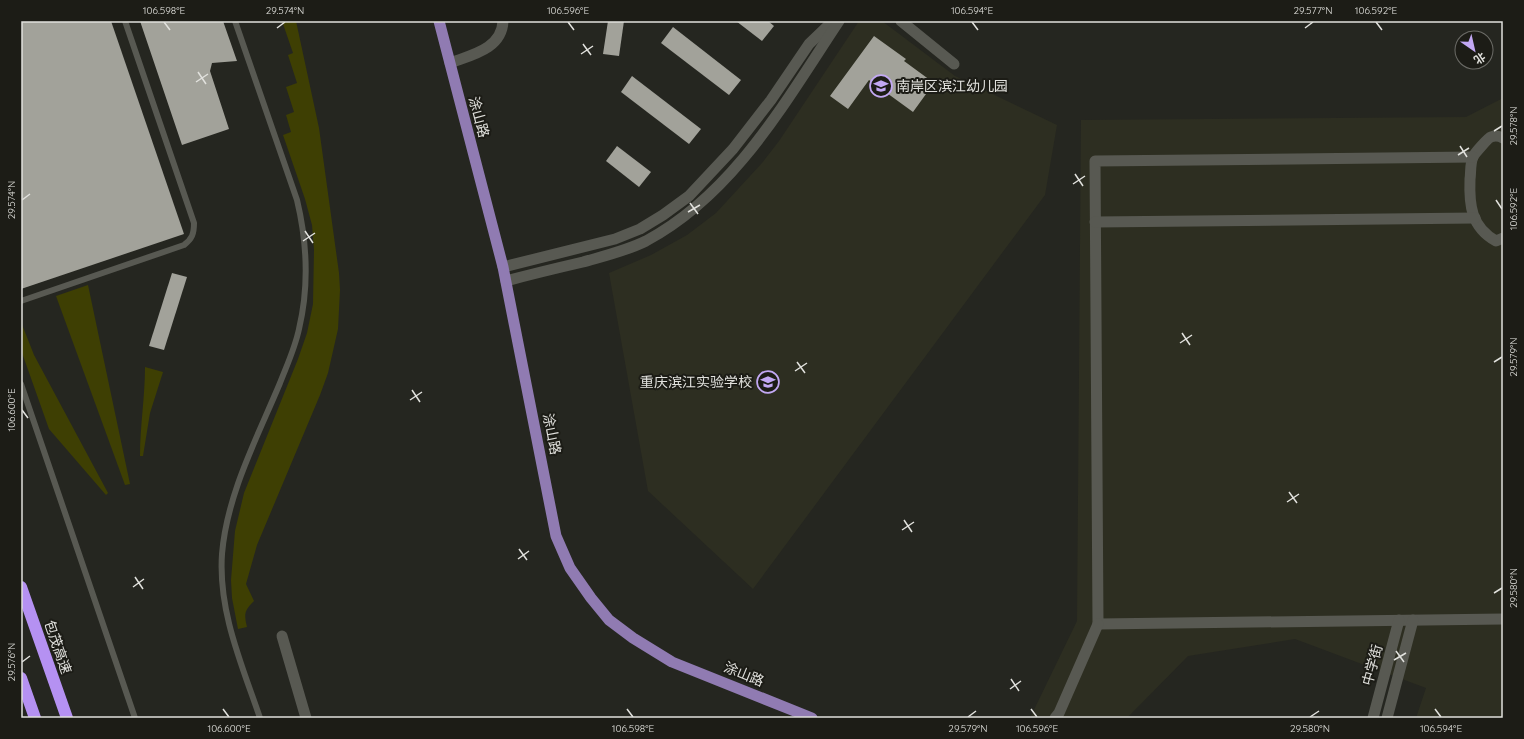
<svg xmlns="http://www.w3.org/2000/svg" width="1524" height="739" font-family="Quicksand,'Noto Sans SC',sans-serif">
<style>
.built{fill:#2d2e21}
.green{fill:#3e3f03}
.building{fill:#a2a29a}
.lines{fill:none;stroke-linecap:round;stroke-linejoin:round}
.service{stroke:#585952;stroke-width:6}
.minor{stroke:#585952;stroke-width:11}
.tertiary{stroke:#585952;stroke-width:11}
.primary{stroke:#907bb2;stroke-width:11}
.motorway{stroke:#b591f2;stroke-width:12}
.ticks{fill:none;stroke:#e1e1dd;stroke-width:1.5}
.labels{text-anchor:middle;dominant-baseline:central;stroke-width:4;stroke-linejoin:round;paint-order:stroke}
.poi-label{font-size:14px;fill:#e1e1dd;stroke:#1c1c16;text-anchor:start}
.street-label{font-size:14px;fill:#e1e1dd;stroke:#1c1c16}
.neatline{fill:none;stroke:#e1e1dd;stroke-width:1.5}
.ticks-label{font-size:10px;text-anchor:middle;fill:#e1e1dd}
</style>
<rect width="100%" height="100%" fill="#252620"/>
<g class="built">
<polygon points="859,21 882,21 955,76 1057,125 1045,195 753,589 648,491 609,273 651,255 687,235 716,213 762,163 779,141"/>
<polygon points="1503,98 1503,718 1416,718 1426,688 1295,639 1188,656 1127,718 1030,718 1077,621 1081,120 1466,117"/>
</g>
<g class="green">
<path d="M282,21H296L319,128L339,273L340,290L338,329L328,373L320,395L257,545L246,584L254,601C244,611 244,614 247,627L238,629L232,598L231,580L235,531L244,493L298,359L307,333L313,304L314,250L312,225L305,199L283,135L291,132L286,115L294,112L286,87L297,83L288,55L293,53Z"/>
<polygon points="88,285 130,484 125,485 56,296"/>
<polygon points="21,322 34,355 108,493 106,495 49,429 21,350"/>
<path d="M145,367L163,372L150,413L143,456H140C140,426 145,397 145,367Z"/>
</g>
<g class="building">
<polygon points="21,21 111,21 184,234 21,289"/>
<polygon points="140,21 223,21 237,61 212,63 210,71 229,129 182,145"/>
<polygon points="608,21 624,21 619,56 603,54"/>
<polygon points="736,21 768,21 774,26 762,41"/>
<polygon points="673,27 741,80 729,95 661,43"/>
<polygon points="874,36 906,59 904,61 934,83 913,112 869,80 848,109 830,96"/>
<polygon points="632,76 701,129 689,144 621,92"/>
<polygon points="617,146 651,172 639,187 606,161"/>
<polygon points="172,273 187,277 164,350 149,346"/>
</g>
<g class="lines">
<g class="service">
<path d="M235,21L297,200C307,242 309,287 299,329C295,348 287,365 280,383C257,438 227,494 222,554C218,611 242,665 260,718"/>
<path d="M21,301L184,245C192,239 194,234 194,223L125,21"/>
<polyline points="21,384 135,718"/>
</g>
<g class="minor">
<polyline points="901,21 954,64"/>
<path d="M450,63C471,55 502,49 503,21"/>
<path d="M1503,138C1499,136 1496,135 1491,137C1488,138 1474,154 1473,157C1470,163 1471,173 1470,179C1469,205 1471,227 1496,241L1503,238"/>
<polyline points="1473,157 1095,161 1098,624 1503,619"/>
<polyline points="1095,222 1475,218"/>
<polyline points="503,267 615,239 640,229 663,215 689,196 733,149 771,100 809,44 833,21"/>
<path d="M506,281C532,274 557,268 583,262C604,256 626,251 646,241C734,194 785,102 839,21"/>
<polyline points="282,636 306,718"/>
<polyline points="1055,718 1059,713 1098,624"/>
</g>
<g class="tertiary">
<polyline points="1373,718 1399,620"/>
<polyline points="1387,718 1413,620"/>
</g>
<polyline class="primary" points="439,21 503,267 556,536 570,568 591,598 609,620 633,638 672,662 812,718"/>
<g class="motorway">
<polyline points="21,587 67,718"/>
<polyline points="21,678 35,718"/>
</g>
</g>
<path class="ticks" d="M164,22L170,30M568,22L574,30M972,22L978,30M1376,22L1382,30M277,28L285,22M1305,28L1313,22M583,44L591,55M581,54L593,46M198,72L206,84M196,82L208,74M1494,131L1502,126M1460,146L1467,157M1458,155L1469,148M1075,174L1083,186M1073,184L1085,176M22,200L30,194M1496,200L1502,209M690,203L698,214M688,212L700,205M305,231L313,243M303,241L315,233M1182,333L1190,345M1180,343L1192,335M797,362L805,373M1494,362L1502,357M795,371L807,363M412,390L420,402M410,400L422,392M22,410L28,418M1289,492L1297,503M1287,502L1299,494M904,520L912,532M902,530L914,522M519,549L527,560M518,559L529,551M135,577L143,589M133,587L144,579M1494,593L1502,588M1396,651L1404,662M1394,660L1406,653M22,662L30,656M1011,679L1019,691M1010,689L1021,681M223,709L229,717M627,709L633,717M1031,709L1037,717M1435,709L1441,717M968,717L976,711M1310,717L1319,711"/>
<defs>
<g id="school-ring" transform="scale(1.15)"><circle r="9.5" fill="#1c1c16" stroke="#c2a8f3" stroke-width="1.5"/><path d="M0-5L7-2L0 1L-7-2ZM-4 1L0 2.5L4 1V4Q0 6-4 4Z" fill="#c2a8f3"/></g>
</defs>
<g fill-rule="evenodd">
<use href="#school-ring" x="881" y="86"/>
<use href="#school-ring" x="768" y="382"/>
</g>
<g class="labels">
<g class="poi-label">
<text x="896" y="86">南岸区滨江幼儿园</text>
<text x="752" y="382" text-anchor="end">重庆滨江实验学校</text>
</g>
<g class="street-label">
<text transform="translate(479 117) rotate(75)">涂山路</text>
<text transform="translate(552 434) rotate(79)">涂山路</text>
<text transform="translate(58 647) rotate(71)">包茂高速</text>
<text transform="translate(1372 665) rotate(-75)">中学街</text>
<text transform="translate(744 674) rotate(22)">涂山路</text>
</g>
</g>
<rect width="1524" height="739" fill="none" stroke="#1c1c16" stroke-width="44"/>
<g transform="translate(1474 50) rotate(146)"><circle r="19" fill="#1c1c16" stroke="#6b6b66"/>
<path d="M0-3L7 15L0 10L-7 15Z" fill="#c2a8f3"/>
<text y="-6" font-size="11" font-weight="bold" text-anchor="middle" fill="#e1e1dd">北</text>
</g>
<rect x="22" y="22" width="1480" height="695" class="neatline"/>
<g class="ticks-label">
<text x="164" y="14">106.598°E</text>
<text x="285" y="14">29.574°N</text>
<text x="568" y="14">106.596°E</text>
<text x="972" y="14">106.594°E</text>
<text x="1313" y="14">29.577°N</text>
<text x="1376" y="14">106.592°E</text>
<text transform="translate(1513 126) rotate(-90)" y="4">29.578°N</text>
<text transform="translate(11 200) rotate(-90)" y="4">29.574°N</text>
<text transform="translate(1513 209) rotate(-90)" y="4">106.592°E</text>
<text transform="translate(1513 357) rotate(-90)" y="4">29.579°N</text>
<text transform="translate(11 410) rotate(-90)" y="4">106.600°E</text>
<text transform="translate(1513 588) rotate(-90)" y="4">29.580°N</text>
<text transform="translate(11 662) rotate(-90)" y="4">29.576°N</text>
<text x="229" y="732">106.600°E</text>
<text x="633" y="732">106.598°E</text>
<text x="968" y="732">29.579°N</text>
<text x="1037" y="732">106.596°E</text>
<text x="1310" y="732">29.580°N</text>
<text x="1441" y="732">106.594°E</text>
</g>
</svg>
